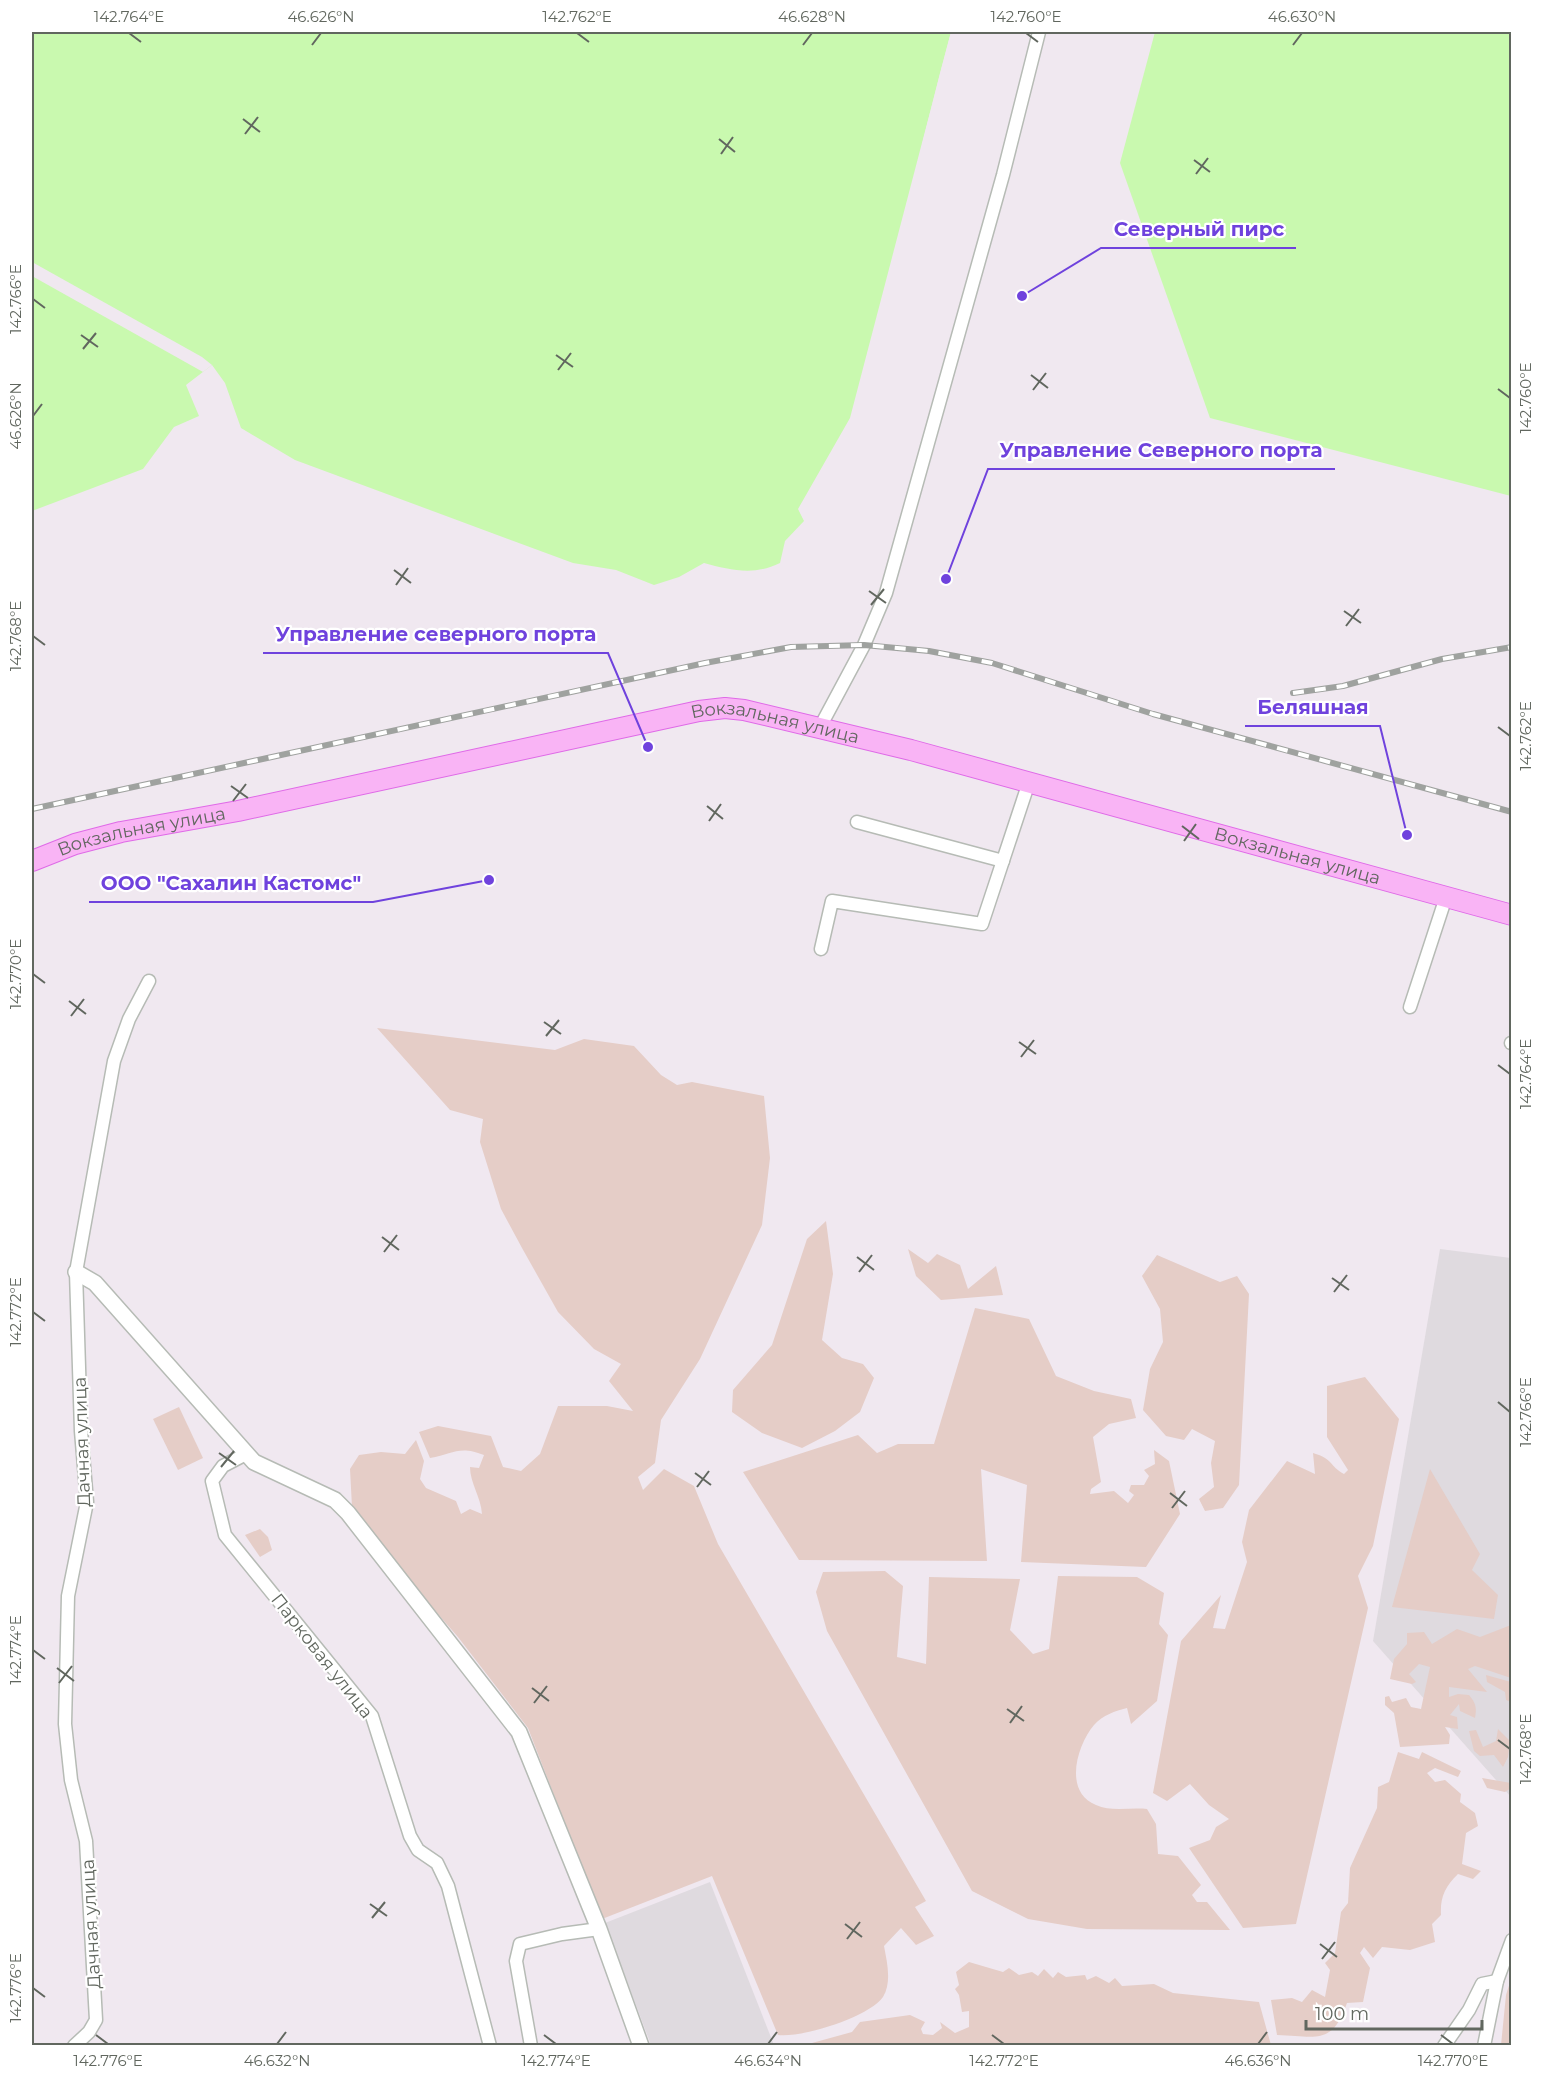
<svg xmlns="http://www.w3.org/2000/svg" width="1543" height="2077" font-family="Montserrat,sans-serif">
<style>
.industrial{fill:#dfdadf}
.green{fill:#e5cdc7}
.water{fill:#c9f9af}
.pier{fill:#f0e8f0}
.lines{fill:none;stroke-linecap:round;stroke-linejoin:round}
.minor-casing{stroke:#b6bbb5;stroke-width:15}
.tertiary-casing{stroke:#b6bbb5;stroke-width:18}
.primary-casing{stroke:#df6ae7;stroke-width:22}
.minor{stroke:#fff;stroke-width:12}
.tertiary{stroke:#fff;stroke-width:15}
.primary{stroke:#f9b4f5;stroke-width:20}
.rail-casing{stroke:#9fa29f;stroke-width:6}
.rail{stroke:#fff;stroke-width:4;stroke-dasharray:11;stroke-linecap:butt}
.ticks{fill:none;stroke:#61675f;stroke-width:2}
.labels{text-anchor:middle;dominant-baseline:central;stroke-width:4.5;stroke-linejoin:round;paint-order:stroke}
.street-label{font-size:18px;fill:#61675f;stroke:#fff}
.leader{fill:none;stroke:#6f42dd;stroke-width:2}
.callout-dot{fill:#6f42dd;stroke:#fff;stroke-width:2}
.callout-label{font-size:20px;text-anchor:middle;font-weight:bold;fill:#6f42dd;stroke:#fff;stroke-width:4.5;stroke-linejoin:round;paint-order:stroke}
.neatline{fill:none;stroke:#61675f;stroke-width:2}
.ticks-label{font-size:15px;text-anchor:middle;fill:#61675f}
</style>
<rect width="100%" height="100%" fill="#f0e8f0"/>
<g class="industrial">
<polygon points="1440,1249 1511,1258 1511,1797 1373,1641"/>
<polygon points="710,1882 774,2045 651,2045 605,1923"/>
</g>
<g class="green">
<path d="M377,1028L555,1050L584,1039L634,1046L661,1075L677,1085L692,1082L764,1096L770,1158L762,1225L700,1359L661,1420L655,1463L638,1477L643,1490L664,1469L694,1486L718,1544L926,1901L915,1907L934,1936L916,1945L901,1928L884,1946C887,1962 892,1982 883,1997C869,2017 802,2038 778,2035L712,1876L602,1919L528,1728L458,1637L402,1573L352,1507L350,1469L359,1455L381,1452L405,1454L416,1440L424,1461L420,1479L426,1488L456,1501L461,1514L470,1509L482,1514C481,1497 470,1483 470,1467L479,1468L484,1455C459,1445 453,1454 430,1458L419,1432L438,1426L491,1436L503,1467L521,1471L540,1454L558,1406H607L633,1411L609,1381L621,1364L594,1349L558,1312L522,1248L501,1209L480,1142L483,1119L450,1110Z"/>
<polygon points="826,1221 833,1274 822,1340 842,1358 863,1364 874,1378 860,1412 835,1431 802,1448 762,1433 732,1412 733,1390 772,1345 807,1239"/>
<polygon points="908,1249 928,1263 937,1254 960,1265 968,1289 996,1266 1003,1295 941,1300 916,1276"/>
<polygon points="1157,1255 1220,1282 1237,1276 1249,1294 1239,1485 1223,1508 1205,1511 1199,1499 1214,1487 1211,1463 1215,1441 1192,1429 1184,1440 1166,1436 1143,1410 1150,1369 1163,1342 1160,1309 1142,1276"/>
<polygon points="975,1308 1029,1319 1056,1376 1094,1391 1131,1399 1136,1418 1109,1424 1093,1437 1101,1482 1091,1489 1090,1494 1114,1491 1128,1503 1134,1495 1129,1491 1131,1485 1144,1485 1149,1476 1144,1470 1155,1464 1154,1450 1169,1461 1180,1514 1146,1567 1021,1562 1027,1485 981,1469 987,1561 799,1560 743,1472 858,1435 877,1453 898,1444 934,1444"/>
<path d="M1365,1377L1399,1419L1373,1546L1358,1576L1368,1608L1296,1924L1243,1928L1189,1848L1210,1840L1216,1827L1229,1819L1209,1805L1190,1784L1167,1801L1153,1793L1181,1641L1221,1595L1213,1628L1225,1629L1247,1562L1242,1542L1249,1510L1287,1461L1315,1474L1313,1453C1334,1459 1329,1466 1344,1474L1348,1470L1327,1437V1386Z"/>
<polygon points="179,1407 203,1458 178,1470 153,1419"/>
<polygon points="1430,1469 1480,1554 1472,1570 1498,1595 1494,1619 1392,1607"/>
<polygon points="260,1529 268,1537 272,1550 260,1557 245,1535"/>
<path d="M885,1571L903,1586L897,1657L926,1664L929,1577L1020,1579L1010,1630L1033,1654L1049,1649L1058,1576L1137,1577L1164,1593L1159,1624L1168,1635L1157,1701L1131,1724L1127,1708C1115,1711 1103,1715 1094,1725C1077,1745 1063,1792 1096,1805C1111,1812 1131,1807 1147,1809L1156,1824L1158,1854L1178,1856L1201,1885L1192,1895L1197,1902H1207L1230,1930L1087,1929L1028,1919L972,1891L827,1631L816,1592L823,1572Z"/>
<path d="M1511,1625V1678L1475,1666L1468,1669L1487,1692L1449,1687V1697L1458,1694L1469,1695C1476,1703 1477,1708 1475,1718L1460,1711L1459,1704L1450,1715L1457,1717L1458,1729L1445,1727L1450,1735L1449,1744L1400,1747L1394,1713L1385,1705V1697L1389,1696L1392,1702L1406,1698L1411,1707L1421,1709L1430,1667L1419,1664L1409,1674L1416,1682L1412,1684L1390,1679L1394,1659L1407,1644V1633L1424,1632L1432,1644L1457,1629L1480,1637Z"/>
<polygon points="1486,1675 1511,1682 1511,1702 1506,1700 1505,1692 1487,1682"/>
<polygon points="1498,1729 1510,1741 1508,1757 1503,1767 1494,1755 1480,1756 1474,1751 1469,1731 1476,1730 1483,1747 1496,1741"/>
<path d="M1398,1752L1419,1759L1422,1752L1461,1771L1458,1777L1435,1768L1427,1773L1435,1782L1445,1780L1461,1794L1460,1802L1475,1813L1478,1826L1466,1833L1462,1864L1481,1871L1473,1879L1458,1874C1445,1887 1440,1897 1441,1915L1432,1924L1435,1942L1410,1950L1382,1947L1373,1958L1364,1947L1360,1953L1370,1968L1363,2002L1347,2003C1332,2046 1317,2036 1277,2035L1271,2000L1292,1998L1302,2002L1312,1990L1325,1997L1330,1970L1325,1963L1335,1953L1341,1912L1348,1903L1350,1868L1377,1808L1378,1787L1389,1782Z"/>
<polygon points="1482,1778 1511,1783 1511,1788 1505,1792 1487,1788"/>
<polygon points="969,1962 1003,1972 1009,1968 1019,1975 1032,1972 1038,1976 1044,1969 1053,1978 1058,1972 1066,1977 1085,1975 1087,1980 1096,1976 1109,1983 1115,1978 1122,1986 1154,1984 1173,1993 1259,2002 1271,2045 780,2045 812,2043 852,2032 860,2022 910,2015 925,2022 921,2029 923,2034 933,2035 942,2028 940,2022 955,2033 969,2027 969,2011 962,2012 959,1995 955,1989 959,1985 956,1972"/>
<polygon points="1511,1979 1511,2045 1501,2045 1506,1995"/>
</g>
<g class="water">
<path d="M32,32H951L850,418L798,509L804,521L785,541L780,563C754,576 730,570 704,563L679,577L654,585L616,570L573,563L295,460L241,428L225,383L212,365L186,385L199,416L174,427L143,469L32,511Z"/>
<polygon points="1155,32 1511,32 1511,496 1210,418 1120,163"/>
</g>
<g class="pier">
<polygon points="951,32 954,32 853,420 940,73"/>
<polygon points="1151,32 1154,32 1118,167 1117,163"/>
<polygon points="32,262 202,357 212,365 203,372 32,276"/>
</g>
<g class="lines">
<g class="minor-casing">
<g id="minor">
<polyline points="819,729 864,645 886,593 1003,175 1039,32"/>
<polyline points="857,822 1003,861"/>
<polyline points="821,949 832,901 982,924 1029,782"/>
<polyline points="1410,1007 1446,897"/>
<polyline points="1511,1043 1512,1043"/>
<polyline points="246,1454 223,1466 212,1481 225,1535 372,1716 410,1836 418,1850 437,1863 448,1886 490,2046"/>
<polyline points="74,2046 89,2032 96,2020 86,1841 71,1780 65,1724 68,1596 87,1502 81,1431 76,1272 114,1061 129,1019 149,981"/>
<polyline points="531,2046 516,1961 520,1944 562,1934 599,1929"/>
<polyline points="1444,2046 1469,2010 1482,1984 1497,1981"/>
<polyline points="1484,2046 1497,1981 1512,1940"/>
</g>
</g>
<g class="tertiary-casing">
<polyline id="tertiary" points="76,1272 95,1283 254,1462 335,1500 348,1513 519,1732 599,1929 641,2046"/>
</g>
<g class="primary-casing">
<g id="primary">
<path id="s1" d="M32,861L75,844L121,832L238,811L699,711L725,708L744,710L911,750L1512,915"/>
</g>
</g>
<use href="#minor" class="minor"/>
<use href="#tertiary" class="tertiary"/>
<use href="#primary" class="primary"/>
<g class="rail-casing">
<g id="rail">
<polyline points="1293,693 1343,686 1442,659 1512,647"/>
<polyline points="32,809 705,663 791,647 864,645 929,651 992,663 1153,714 1512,812"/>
</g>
</g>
<use href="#rail" class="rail"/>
</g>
<path class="ticks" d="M129,33L141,42M577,33L589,42M1026,33L1038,42M312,45L321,33M803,45L812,33M1293,45L1302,33M243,119L260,132M245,134L258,117M719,139L735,152M721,154L733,137M1194,160L1210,172M1196,174L1208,158M33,299L45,308M81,335L98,347M83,349L96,333M556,355L573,367M558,370L571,353M1031,375L1048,388M1498,389L1510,398M1033,390L1046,373M33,416L42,404M394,570L411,583M396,585L408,568M869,591L886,603M871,605L884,589M1344,611L1361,623M1346,626L1359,609M33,636L45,645M1498,727L1510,736M231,786L248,798M233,801L246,784M707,806L723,819M709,821L721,804M1182,826L1199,839M1184,841L1196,824M33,974L45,983M69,1001L86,1014M71,1016L84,999M544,1022L561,1034M546,1036L559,1020M1019,1042L1036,1054M1021,1057L1034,1040M1498,1065L1510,1074M382,1237L399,1250M384,1252L397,1235M857,1257L874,1270M859,1272L872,1255M1332,1278L1349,1290M1334,1292L1347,1275M33,1312L45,1321M1498,1402L1510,1412M219,1453L236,1465M221,1467L234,1451M695,1473L711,1485M697,1487L709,1471M1170,1493L1187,1506M1172,1508L1185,1491M33,1650L45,1659M57,1668L74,1681M59,1683L72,1666M532,1688L549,1701M534,1703L547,1686M1007,1709L1024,1721M1010,1723L1022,1706M1498,1740L1510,1749M370,1904L387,1916M372,1918L385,1902M845,1924L862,1937M847,1939L860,1922M1320,1944L1337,1957M1322,1959L1335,1942M33,1988L45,1997M96,2035L108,2044M544,2035L556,2044M992,2035L1004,2044M1441,2035L1453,2044M277,2044L286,2032M768,2044L777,2032M1258,2044L1267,2032"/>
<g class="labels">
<g class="street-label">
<text stroke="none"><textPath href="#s1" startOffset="762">Вокзальная улица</textPath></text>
<text stroke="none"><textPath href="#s1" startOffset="114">Вокзальная улица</textPath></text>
<text stroke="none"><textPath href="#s1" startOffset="1302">Вокзальная улица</textPath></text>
<text transform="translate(82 1442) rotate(-92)">Дачная улица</text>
<text transform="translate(322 1656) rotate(52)">Парковая улица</text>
<text transform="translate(91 1924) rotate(-93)">Дачная улица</text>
</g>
</g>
<path class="leader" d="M1022 296L1101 248H1296M946 579L988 469H1335M648 747L608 653H263M1407 835L1380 726H1245M489 880L373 902H89"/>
<g class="callout-dot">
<circle cx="1022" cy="296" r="6"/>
<circle cx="946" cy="579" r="6"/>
<circle cx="648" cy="747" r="6"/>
<circle cx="1407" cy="835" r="6"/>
<circle cx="489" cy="880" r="6"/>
</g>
<g class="callout-label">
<text x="1199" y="236">Северный пирс</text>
<text x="1161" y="457">Управление Северного порта</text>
<text x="436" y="641">Управление северного порта</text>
<text x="1313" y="714">Беляшная</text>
<text x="231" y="890">ООО "Сахалин Кастомс"</text>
</g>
<rect width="1543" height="2077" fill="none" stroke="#ffffff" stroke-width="66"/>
<path d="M1306 2020v9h176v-9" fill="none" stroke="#61675f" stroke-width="3"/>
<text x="1315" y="2020" font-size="18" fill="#61675f" stroke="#ffffff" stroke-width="4.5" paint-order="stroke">100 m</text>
<rect x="33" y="33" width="1477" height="2011" class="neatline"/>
<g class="ticks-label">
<text x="129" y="22">142.764°E</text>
<text x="321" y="22">46.626°N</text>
<text x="577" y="22">142.762°E</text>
<text x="812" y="22">46.628°N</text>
<text x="1026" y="22">142.760°E</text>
<text x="1302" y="22">46.630°N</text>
<text transform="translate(16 299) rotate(-90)" y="5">142.766°E</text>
<text transform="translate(1526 398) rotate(-90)" y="5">142.760°E</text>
<text transform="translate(16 416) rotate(-90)" y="5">46.626°N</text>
<text transform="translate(16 636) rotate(-90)" y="5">142.768°E</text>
<text transform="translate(1526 736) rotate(-90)" y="5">142.762°E</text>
<text transform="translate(16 974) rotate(-90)" y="5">142.770°E</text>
<text transform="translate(1526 1074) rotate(-90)" y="5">142.764°E</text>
<text transform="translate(16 1312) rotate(-90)" y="5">142.772°E</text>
<text transform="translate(1526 1412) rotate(-90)" y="5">142.766°E</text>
<text transform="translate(16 1650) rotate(-90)" y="5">142.774°E</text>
<text transform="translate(1526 1749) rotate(-90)" y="5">142.768°E</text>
<text transform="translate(16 1988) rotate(-90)" y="5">142.776°E</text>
<text x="108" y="2066">142.776°E</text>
<text x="277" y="2066">46.632°N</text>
<text x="556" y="2066">142.774°E</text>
<text x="768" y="2066">46.634°N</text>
<text x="1004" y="2066">142.772°E</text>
<text x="1258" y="2066">46.636°N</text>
<text x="1453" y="2066">142.770°E</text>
</g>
</svg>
